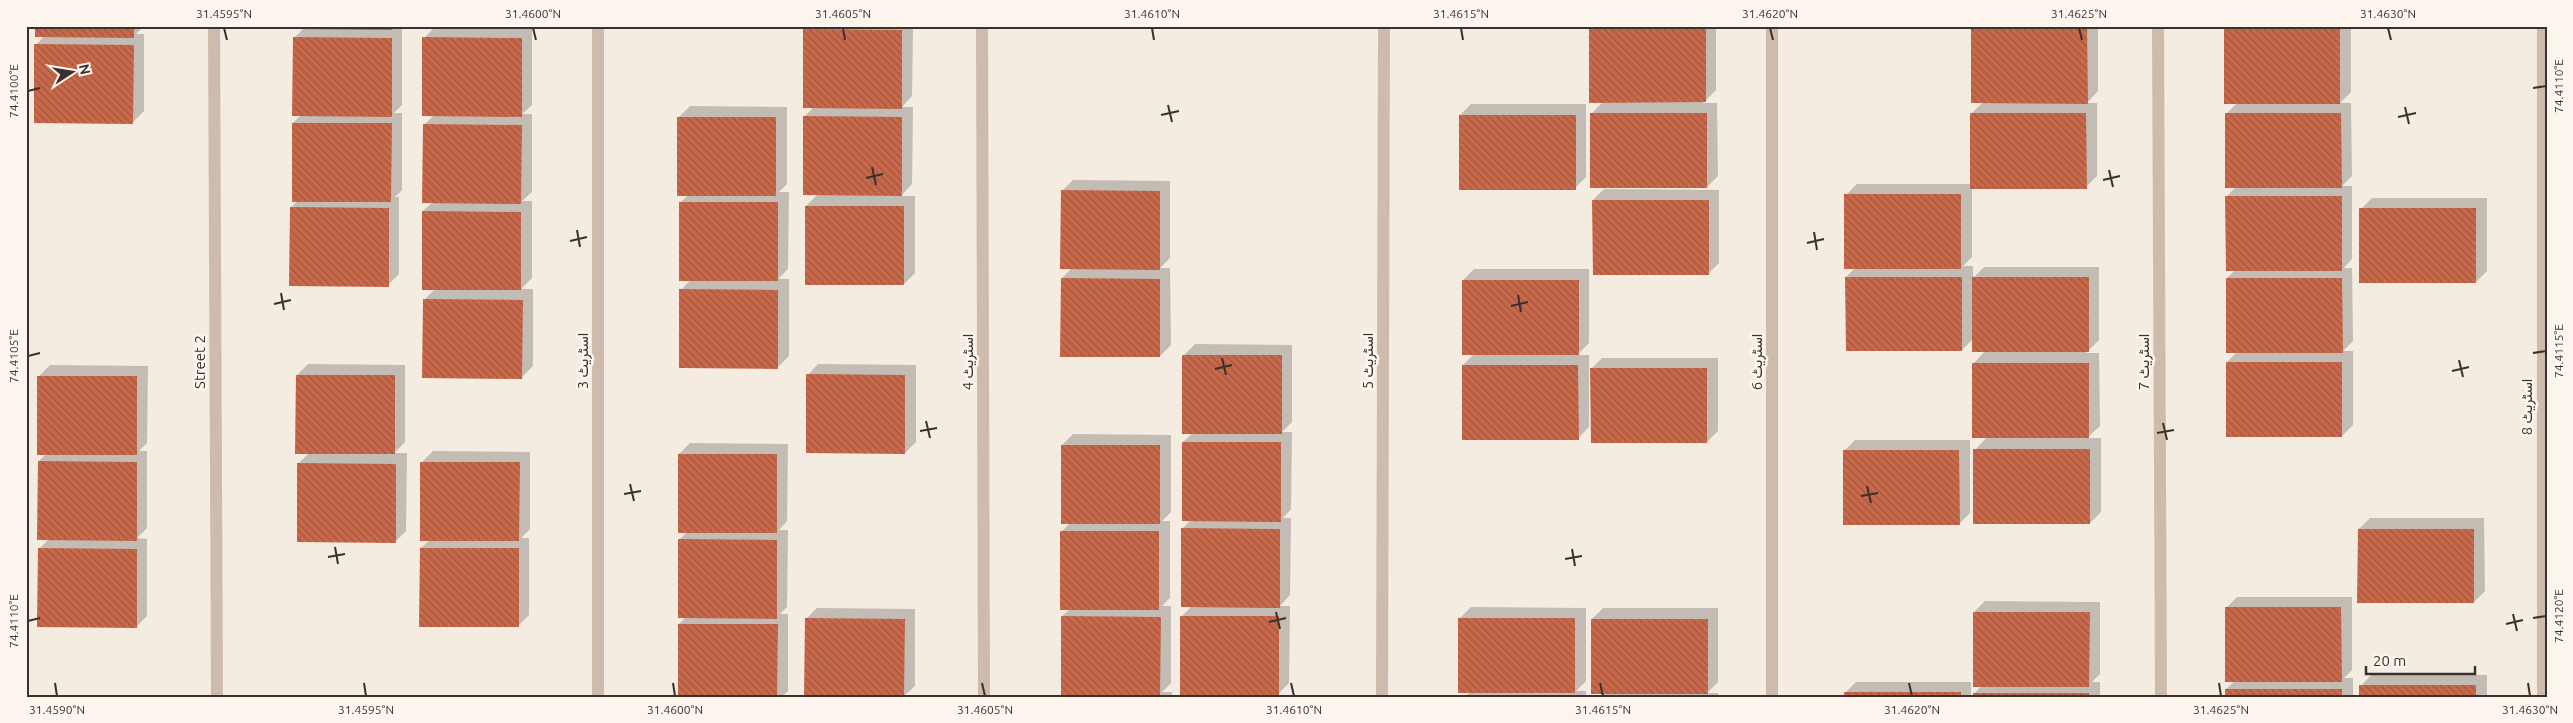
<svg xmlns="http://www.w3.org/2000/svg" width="2573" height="723" font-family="Ubuntu,Vazirmatn,sans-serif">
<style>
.shadow{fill:#0003}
.building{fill:url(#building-back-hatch)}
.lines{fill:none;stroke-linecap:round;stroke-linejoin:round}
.street{stroke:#cdbbac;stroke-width:12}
.ticks{fill:none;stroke:#3b302b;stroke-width:2}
.labels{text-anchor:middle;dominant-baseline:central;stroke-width:5;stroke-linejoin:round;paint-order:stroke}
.street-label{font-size:15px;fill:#3b302b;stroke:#fbf5ee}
.neatline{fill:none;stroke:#3b302b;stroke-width:2}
.ticks-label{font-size:12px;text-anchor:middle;fill:#3b302b}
</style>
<defs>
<pattern id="building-back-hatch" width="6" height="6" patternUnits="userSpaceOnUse" patternTransform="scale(1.25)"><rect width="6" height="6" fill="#c8694b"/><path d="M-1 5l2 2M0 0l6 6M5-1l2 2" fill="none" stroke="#a4573f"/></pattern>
</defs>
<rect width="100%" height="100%" fill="#f4ebe1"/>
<g class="shadow">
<polygon points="36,26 144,26 136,34 144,34 144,111 133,122 36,45 44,36"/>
<polygon points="293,26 402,28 402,105 394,113 402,113 402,190 395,197 399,197 399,274 388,285 291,208 298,200 293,123 301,115 294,38 304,28"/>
<polygon points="424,26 532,27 532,105 522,114 532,114 532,192 522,201 532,201 532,278 521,289 533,289 533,366 522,377 424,300 435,289 423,211 433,202 424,125 434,115 424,38 434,28"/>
<polygon points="807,26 913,26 912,96 902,107 913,107 912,184 901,196 915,196 915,273 904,284 806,206 818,194 804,117 814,107 804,30"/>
<polygon points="1592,26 1716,26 1716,90 1703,103 1717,103 1718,176 1707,187 1592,113 1604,101 1590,28"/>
<polygon points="1975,26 2098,26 2098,91 2087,103 2097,103 2097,176 2086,187 1972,187 1972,257 1963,266 1973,266 1973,278 1984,267 2099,267 2099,340 2086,353 2099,353 2100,426 2087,438 2101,438 2101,512 2090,523 1975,450 1987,437 1973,364 1986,350 1974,338 1962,350 1846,277 1855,268 1846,195 1857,184 1971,184 1971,114 1983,102 1972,29"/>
<polygon points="2228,26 2351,26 2351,92 2340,103 2351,103 2352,176 2342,186 2352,186 2352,259 2344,268 2352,268 2353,341 2343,351 2353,351 2353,425 2342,436 2227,362 2237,352 2227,278 2235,270 2226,197 2236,187 2226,114 2237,103 2225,30"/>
<polygon points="1471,104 1586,104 1586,177 1575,188 1460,115"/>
<polygon points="690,106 787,107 787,184 779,192 789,192 788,269 778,279 789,279 789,356 778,367 681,290 691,279 681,202 688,195 679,117"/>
<polygon points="1073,180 1170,181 1170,258 1160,268 1170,268 1171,345 1160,356 1062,278 1072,268 1062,191"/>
<polygon points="1604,189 1719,190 1719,263 1708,274 1593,200"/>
<polygon points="2372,198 2487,198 2487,271 2476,282 2361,209"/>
<polygon points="1474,269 1589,269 1589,343 1577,355 1589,355 1589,427 1578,438 1463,365 1475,353 1463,280"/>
<polygon points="1195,344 1292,345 1292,422 1282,432 1292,432 1291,509 1283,518 1291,518 1290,595 1280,606 1290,606 1289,683 1277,695 1292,697 1192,697 1196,693 1182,616 1192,606 1183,528 1191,520 1183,442 1193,433 1184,355"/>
<polygon points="1602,358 1718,358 1718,431 1707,442 1591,369"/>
<polygon points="308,364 405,365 405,442 394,453 407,453 406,531 395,542 298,464 309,453 297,375"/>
<polygon points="818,364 916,365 916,442 905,453 808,375"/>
<polygon points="50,365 148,366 147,443 139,451 147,451 147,528 137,538 147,539 147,616 136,627 39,549 49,539 39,461 47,453 39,376"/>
<polygon points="1073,434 1171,435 1171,512 1162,521 1170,521 1170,598 1162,606 1171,606 1171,683 1162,692 1172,692 1172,697 1069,697 1072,694 1062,616 1070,609 1062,531 1070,523 1062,445"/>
<polygon points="1855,440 1970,440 1970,513 1959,524 1844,451"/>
<polygon points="690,443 788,444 787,521 779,530 788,530 787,607 780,614 788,614 788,691 782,697 679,697 679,624 686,617 679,540 688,531 679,454"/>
<polygon points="433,451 530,452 530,529 521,538 529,538 529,615 518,626 421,548 430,540 422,462"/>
<polygon points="2370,518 2484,518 2485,591 2474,602 2359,529"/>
<polygon points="2237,597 2352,597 2352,670 2344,678 2353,678 2353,697 2226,697 2226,689 2235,681 2226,608"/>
<polygon points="1985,601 2100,602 2100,674 2092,682 2100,682 2100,697 1974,697 1974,694 1982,685 1974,612"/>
<polygon points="1471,607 1586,608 1586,681 1576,691 1586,691 1586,697 1465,697 1470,692 1460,618"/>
<polygon points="817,608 915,609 915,686 904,696 915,697 815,697 806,619"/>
<polygon points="1603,608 1718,608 1718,682 1707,693 1718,693 1718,697 1599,697 1603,693 1592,619"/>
<polygon points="2371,675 2487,675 2487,697 2361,697 2361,686"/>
<polygon points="1856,682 1971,682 1971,697 1845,697 1845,693"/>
</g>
<g class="building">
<polygon points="35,26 134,26 134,38 35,37"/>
<polygon points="292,26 392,26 392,30 292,29"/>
<rect x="422" y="26" width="100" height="3"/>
<polygon points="675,26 774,26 774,29 675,28"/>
<polygon points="1589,27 1706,27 1706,102 1589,103"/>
<polygon points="2087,28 2088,104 1971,103 1971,29"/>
<polygon points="803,29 902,30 902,109 803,108"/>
<rect x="2224" y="29" width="116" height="75"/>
<polygon points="293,37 392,38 392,117 292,116"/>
<polygon points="422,37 522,38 522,117 422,116"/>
<polygon points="34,44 134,45 133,124 34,123"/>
<rect x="1590" y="113" width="117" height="75"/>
<polygon points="1970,113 2086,113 2087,189 1970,189"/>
<polygon points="2225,113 2341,113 2342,188 2225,188"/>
<rect x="1459" y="115" width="117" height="75"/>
<polygon points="803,116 902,117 902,196 803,195"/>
<rect x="677" y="117" width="99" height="79"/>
<polygon points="292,123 392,123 391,202 292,202"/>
<polygon points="423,124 522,125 521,204 422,203"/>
<polygon points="1061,190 1160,191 1160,270 1060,269"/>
<rect x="1844" y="194" width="117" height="75"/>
<polygon points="2225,196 2342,196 2342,271 2226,271"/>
<polygon points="1592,200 1709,200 1709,275 1593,275"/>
<rect x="679" y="202" width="99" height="79"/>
<rect x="805" y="206" width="99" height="79"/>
<polygon points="290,207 389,208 389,287 289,286"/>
<rect x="2359" y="208" width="117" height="75"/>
<polygon points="422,211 521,212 521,290 422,290"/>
<polygon points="1845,277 1962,277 1962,351 1846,351"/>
<rect x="1972" y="277" width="117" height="75"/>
<polygon points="1061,278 1160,279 1160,357 1060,357"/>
<polygon points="2226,278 2342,278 2343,353 2226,353"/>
<rect x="1462" y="280" width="117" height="75"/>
<polygon points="679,289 778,290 778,369 679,368"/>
<polygon points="423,299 523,300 522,379 422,378"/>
<rect x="1182" y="355" width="100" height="79"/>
<rect x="2226" y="362" width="116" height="75"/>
<rect x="1972" y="363" width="117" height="75"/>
<polygon points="1462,365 1578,365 1579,440 1462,440"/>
<polygon points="1590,368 1707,368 1707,443 1591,443"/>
<polygon points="806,374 905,375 905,454 806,453"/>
<polygon points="296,375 395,375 395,454 295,454"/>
<rect x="37" y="376" width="100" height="79"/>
<polygon points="1182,442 1281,442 1281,522 1182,521"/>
<rect x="1061" y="445" width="99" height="79"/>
<rect x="1973" y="449" width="117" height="75"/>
<polygon points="1843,450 1959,450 1960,525 1843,525"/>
<rect x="678" y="454" width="99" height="79"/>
<polygon points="38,461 137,462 137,541 37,540"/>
<polygon points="420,462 520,462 519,541 420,541"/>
<polygon points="297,463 396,464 396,543 297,542"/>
<polygon points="1181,528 1280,529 1280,608 1181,607"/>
<polygon points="2358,529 2474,529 2474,603 2357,603"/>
<rect x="1060" y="531" width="99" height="79"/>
<polygon points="678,539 777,540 777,619 678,618"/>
<polygon points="38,548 137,549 137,628 37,627"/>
<polygon points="420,548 519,548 519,627 419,627"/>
<polygon points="2225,607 2341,607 2342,682 2225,682"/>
<polygon points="1973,612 2090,612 2089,687 1973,687"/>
<polygon points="1061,616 1161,617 1160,696 1061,695"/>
<rect x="1180" y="616" width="99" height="79"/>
<polygon points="805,618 905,619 904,697 804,697"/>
<rect x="1458" y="618" width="117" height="75"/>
<rect x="1591" y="619" width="117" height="75"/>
<polygon points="678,624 778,624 777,697 678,697"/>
<rect x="2359" y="685" width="117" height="12"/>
<rect x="2225" y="689" width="117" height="8"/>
<rect x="1844" y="692" width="117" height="5"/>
<rect x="1973" y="693" width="116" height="4"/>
</g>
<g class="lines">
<g class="street">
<polyline points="214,26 217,697"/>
<polyline points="982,26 984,697"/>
<polyline points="1772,26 1772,697"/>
<polyline points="2158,26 2161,697"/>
<polyline points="2543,26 2543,697"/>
<polyline points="598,697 598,26"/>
<polyline points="1382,697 1384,26"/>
</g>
</g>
<path class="ticks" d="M224,28L227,40M533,28L536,40M843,28L845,40M1152,28L1154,40M1461,28L1463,40M1770,28L1773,40M2079,28L2082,40M2388,28L2391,40M2533,88L2546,86M28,91L40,88M1168,105L1172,122M2405,107L2409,124M1161,115L1179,111M2398,117L2416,113M872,167L876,185M2109,170L2113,187M866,178L883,174M2103,180L2120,176M577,230L580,247M1814,232L1817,250M570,241L587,237M1807,243L1824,239M281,293L284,310M1518,295L1521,312M274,304L291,300M1511,306L1528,302M2533,353L2546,351M28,356L40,353M1222,358L1226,375M2459,360L2463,377M1215,369L1232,365M2452,371L2469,367M926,421L930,438M2163,423L2167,440M920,431L937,428M2157,433L2174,430M630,484L634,501M1867,486L1871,503M624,494L641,491M1861,496L1878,493M335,547L338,564M1572,549L1575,566M328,557L345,554M1565,559L1582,556M1276,612L1280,629M2513,614L2517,631M2533,618L2546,616M28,621L40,618M1269,622L1286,618M2506,624L2523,620M55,683L57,696M364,683L366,696M673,683L675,696M982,683L985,696M1291,683L1294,696M1600,683L1603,696M1909,683L1912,696M2219,683L2221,696M2528,683L2530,696"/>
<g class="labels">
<g class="street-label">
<text transform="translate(582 361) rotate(-90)">اسٹریٹ 3</text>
<text transform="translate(1367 361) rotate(-90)">اسٹریٹ 5</text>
<text transform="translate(199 362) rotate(-90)">Street 2</text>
<text transform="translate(967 362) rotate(-90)">اسٹریٹ 4</text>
<text transform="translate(1756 362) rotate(-90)">اسٹریٹ 6</text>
<text transform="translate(2143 362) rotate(-90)">اسٹریٹ 7</text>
<text transform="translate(2526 407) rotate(-90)">اسٹریٹ 8</text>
</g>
</g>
<rect width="2573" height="723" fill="none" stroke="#fbf5ee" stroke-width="55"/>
<g transform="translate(72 72) rotate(78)" stroke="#fbf5ee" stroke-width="4" paint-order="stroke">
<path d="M0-4L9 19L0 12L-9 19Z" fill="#3b302b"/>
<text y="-8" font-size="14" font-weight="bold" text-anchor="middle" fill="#3b302b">N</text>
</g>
<path d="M2366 666v8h109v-8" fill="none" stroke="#3b302b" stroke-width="2.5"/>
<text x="2373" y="666" font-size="15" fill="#3b302b" stroke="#fbf5ee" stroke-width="4" paint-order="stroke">20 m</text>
<rect x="28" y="28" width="2518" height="668" class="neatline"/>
<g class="ticks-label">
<text x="224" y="18">31.4595°N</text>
<text x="533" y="18">31.4600°N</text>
<text x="843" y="18">31.4605°N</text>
<text x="1152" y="18">31.4610°N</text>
<text x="1461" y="18">31.4615°N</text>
<text x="1770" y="18">31.4620°N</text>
<text x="2079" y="18">31.4625°N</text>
<text x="2388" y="18">31.4630°N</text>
<text transform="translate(2559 86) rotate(-90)" y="4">74.4110°E</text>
<text transform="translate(14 91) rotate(-90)" y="4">74.4100°E</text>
<text transform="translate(2559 351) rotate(-90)" y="4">74.4115°E</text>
<text transform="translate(14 356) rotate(-90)" y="4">74.4105°E</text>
<text transform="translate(2559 616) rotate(-90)" y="4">74.4120°E</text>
<text transform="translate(14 621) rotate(-90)" y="4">74.4110°E</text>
<text x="57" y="714">31.4590°N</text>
<text x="366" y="714">31.4595°N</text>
<text x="675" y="714">31.4600°N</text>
<text x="985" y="714">31.4605°N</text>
<text x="1294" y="714">31.4610°N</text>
<text x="1603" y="714">31.4615°N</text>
<text x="1912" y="714">31.4620°N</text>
<text x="2221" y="714">31.4625°N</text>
<text x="2530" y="714">31.4630°N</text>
</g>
</svg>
